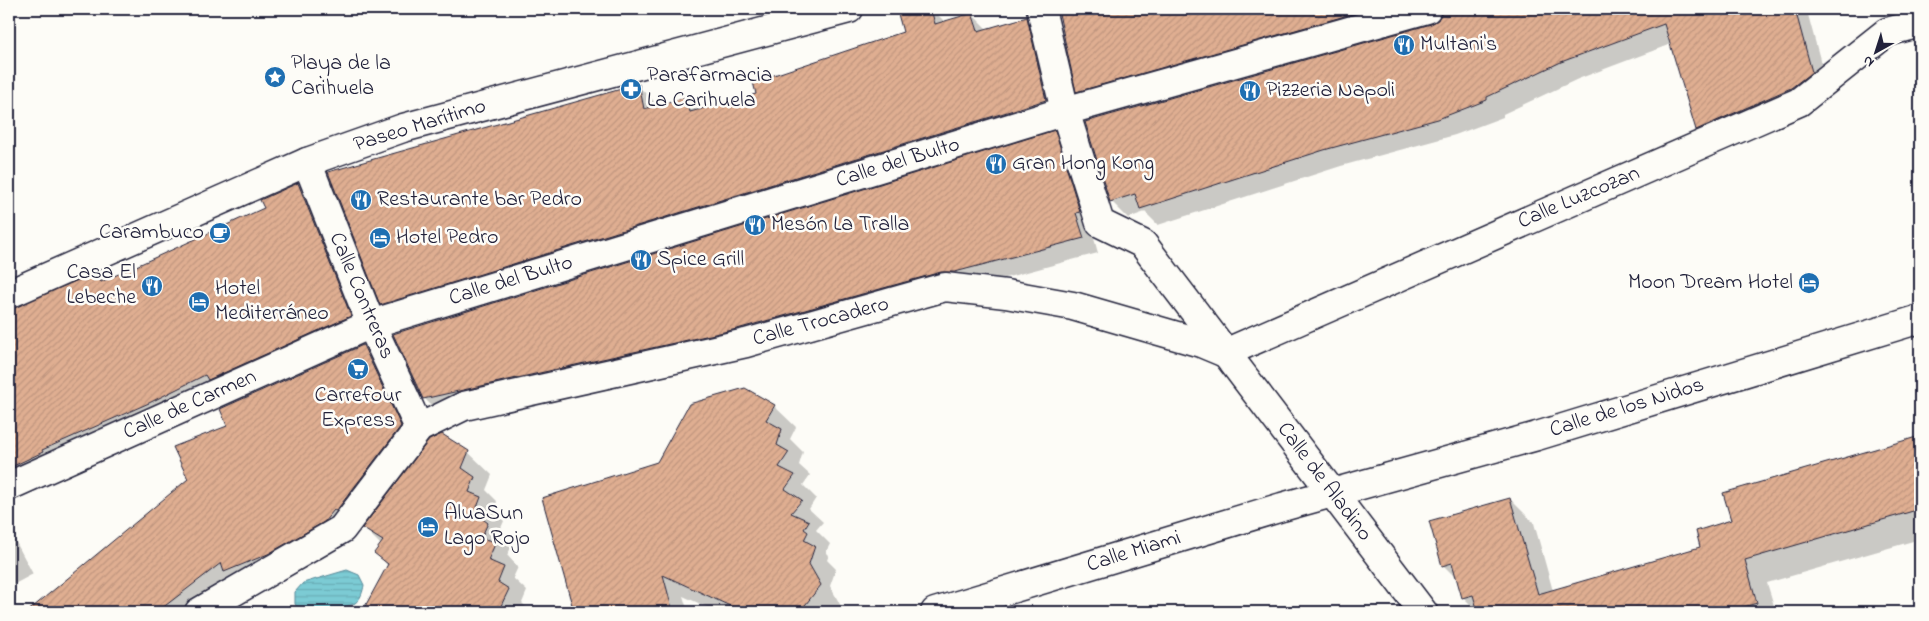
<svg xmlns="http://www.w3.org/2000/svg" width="1929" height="621" font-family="'Indie Flower',sans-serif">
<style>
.water{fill:url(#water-rules);stroke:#578797}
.shadow{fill:#0003}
.building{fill:url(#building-hatch);stroke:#22223b}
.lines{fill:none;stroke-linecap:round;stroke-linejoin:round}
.minor-casing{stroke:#22223b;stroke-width:31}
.minor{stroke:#fdfcf7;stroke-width:28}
.labels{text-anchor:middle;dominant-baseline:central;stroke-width:5;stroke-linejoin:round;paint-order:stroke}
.poi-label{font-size:22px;fill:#22223b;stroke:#fdfcf7;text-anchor:start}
.street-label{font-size:22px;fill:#22223b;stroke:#fdfcf7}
</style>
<defs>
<pattern id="water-rules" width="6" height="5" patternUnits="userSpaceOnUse" patternTransform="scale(1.25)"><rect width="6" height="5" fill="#7bcbd4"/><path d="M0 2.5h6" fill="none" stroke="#6aaeb7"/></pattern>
<pattern id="building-hatch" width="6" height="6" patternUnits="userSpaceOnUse" patternTransform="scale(1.25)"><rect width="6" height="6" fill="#dfae91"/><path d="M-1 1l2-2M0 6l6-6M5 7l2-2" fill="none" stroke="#bf957e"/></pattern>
</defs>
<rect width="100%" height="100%" fill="#fdfcf7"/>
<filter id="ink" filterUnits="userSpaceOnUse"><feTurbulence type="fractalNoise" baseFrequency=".02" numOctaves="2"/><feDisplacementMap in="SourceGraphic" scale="10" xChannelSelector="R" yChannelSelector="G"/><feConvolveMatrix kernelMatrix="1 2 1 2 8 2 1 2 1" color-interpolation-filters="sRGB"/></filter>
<g filter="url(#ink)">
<path class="water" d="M347,570L359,575L364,585C363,591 361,599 355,603C346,609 311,613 300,611L295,604V592L303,583Z"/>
<g class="shadow">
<polygon points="919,9 932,9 945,22 972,14 987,29 1026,19 1042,34 1061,116 397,320 381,304 638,86 654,101 655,107 685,99 698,111 757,95 904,33 899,15"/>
<polygon points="1058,9 1813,9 1807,11 1828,89 1714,146 1697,129 1671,44 1578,79 1503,114 1503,117 1455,135 1341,166 1158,225 1145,212 1128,218 1111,201 1432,25 1439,21 1443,10 1094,108 1078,91"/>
<polygon points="1054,132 1069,147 1098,253 971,287 439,413 424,398"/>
<polygon points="298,184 315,201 367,333 9,492 9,311 97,274 105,281 266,208"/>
<polygon points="363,346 383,366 420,446 356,530 203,612 28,612 190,479 229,427"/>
<polygon points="774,406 796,427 790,439 803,452 799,465 810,475 803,485 816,498 809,509 823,522 816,530 830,544 826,552 829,555 827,560 836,569 830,586 842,608 839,612 718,612 683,596 688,612 575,612 544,499 658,463"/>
<polygon points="1920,437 1920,539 1767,583 1776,612 1478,612 1463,597 1459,581 1443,565 1510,499 1534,523 1553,591 1702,547 1732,521 1725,494"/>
<polygon points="468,452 492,475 486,490 497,501 494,511 504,521 498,535 511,548 507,555 518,567 513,578 527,591 522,603 531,612 365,612 388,566 376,553 381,545 364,528"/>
<polygon points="9,529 33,574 9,587"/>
</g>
<g class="building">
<polygon points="915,9 931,9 935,24 972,13 978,31 1027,17 1046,100 380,305 328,172 639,84 644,109 686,97 690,112 756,94 753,82 903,32 898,14"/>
<polygon points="1058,9 1370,9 1076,92"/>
<polygon points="1442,9 1795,9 1812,72 1791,88 1696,130 1664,24 1561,62 1487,97 1487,100 1438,119 1324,150 1140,209 1135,194 1110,202 1085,122 1431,24 1438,20"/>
<polygon points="1055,130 1080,212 1076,213 1084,238 955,272 941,272 737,329 423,399 393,334"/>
<polygon points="298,183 351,316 208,380 205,375 149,403 42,450 43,452 9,468 9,309 97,272 101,282 264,208 260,200"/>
<polygon points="363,345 401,426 336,511 334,510 324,522 268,554 224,572 221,563 157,612 27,612 188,479 173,447 227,426 220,409"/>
<polygon points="745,388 775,405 766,420 782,429 777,445 789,452 779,467 795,475 785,489 802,500 791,513 809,521 804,529 808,532 804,540 815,546 809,564 821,585 802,609 790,612 743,612 663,575 673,612 574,612 542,498 657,462 689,404"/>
<polygon points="442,434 469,451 462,468 475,477 469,492 481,497 475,513 488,523 481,538 496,542 488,560 504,567 498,582 509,589 498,612 362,612 388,564 374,553 383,541 362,528 429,440"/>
<polygon points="1920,436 1920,509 1745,560 1757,603 1727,612 1478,612 1473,595 1462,598 1452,563 1442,566 1429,521 1510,498 1538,594 1700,547 1696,531 1731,520 1723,493"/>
</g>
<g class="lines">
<g class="minor-casing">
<g id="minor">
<polyline points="1041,9 1065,111 1100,223 1143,244 1423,612"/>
<polyline points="307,162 371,324 419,428"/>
<polyline points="9,294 307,162 403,128 849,9"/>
<polyline points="1225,353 1799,102 1887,32 1920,23"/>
<polyline points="9,486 371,324 1065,111 1427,9"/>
<polyline points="199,612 342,529 419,428 464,406 746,343 945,287 1006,294 1073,306 1201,343 1225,353"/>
<polyline points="935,612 1282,507 1537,436 1920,319"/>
</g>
</g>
<use href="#minor" class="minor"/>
</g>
</g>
<defs>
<g id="restaurant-disc" transform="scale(1.125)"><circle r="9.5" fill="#1f6fb2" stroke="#fdfcf7"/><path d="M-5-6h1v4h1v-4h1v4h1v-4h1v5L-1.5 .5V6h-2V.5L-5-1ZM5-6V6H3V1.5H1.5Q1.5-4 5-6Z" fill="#fff"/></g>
<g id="sight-disc" transform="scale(1.125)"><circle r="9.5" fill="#1f6fb2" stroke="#fdfcf7"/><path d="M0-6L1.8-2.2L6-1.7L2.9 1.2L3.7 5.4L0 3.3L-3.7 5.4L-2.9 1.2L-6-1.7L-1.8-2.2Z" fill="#fff"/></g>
<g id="pharmacy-disc" transform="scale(1.125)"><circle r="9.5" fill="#1f6fb2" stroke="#fdfcf7"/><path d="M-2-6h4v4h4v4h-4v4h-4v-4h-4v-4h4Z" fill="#fff"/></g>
<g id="cafe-disc" transform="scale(1.125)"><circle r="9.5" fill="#1f6fb2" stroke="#fdfcf7"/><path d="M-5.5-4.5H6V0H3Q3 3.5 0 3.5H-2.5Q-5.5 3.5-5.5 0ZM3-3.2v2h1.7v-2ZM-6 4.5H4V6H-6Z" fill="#fff"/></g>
<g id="hotel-disc" transform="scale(1.125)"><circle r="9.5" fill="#1f6fb2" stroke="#fdfcf7"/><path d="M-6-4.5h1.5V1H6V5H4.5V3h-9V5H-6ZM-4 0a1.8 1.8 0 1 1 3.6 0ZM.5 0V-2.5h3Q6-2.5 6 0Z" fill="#fff"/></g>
<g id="supermarket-disc" transform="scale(1.125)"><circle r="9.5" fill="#1f6fb2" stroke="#fdfcf7"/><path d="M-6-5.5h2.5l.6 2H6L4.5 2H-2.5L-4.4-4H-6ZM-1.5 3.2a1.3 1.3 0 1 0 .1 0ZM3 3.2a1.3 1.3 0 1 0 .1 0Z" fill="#fff"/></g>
</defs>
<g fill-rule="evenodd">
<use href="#restaurant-disc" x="1404" y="45"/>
<use href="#sight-disc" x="275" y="77"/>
<use href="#pharmacy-disc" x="631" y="89"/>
<use href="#restaurant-disc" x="1250" y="91"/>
<use href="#restaurant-disc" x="996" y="164"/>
<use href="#restaurant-disc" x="361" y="200"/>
<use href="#restaurant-disc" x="755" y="225"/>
<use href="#cafe-disc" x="220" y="233"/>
<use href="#hotel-disc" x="380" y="238"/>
<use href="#restaurant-disc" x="641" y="260"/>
<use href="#hotel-disc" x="1809" y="283"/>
<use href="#restaurant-disc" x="152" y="286"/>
<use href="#hotel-disc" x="199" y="302"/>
<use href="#supermarket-disc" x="358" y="369"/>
<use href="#hotel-disc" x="428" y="527"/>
</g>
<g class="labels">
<g class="poi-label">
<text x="1420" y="45">Multani's</text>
<text x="291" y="64">Playa de la<tspan x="291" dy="25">Carihuela</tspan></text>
<text x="647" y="76">Parafarmacia<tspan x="647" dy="25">La Carihuela</tspan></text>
<text x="1266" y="91">Pizzeria Napoli</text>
<text x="1012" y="164">Gran Hong Kong</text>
<text x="377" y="200">Restaurante bar Pedro</text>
<text x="771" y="225">Mesón La Tralla</text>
<text x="204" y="233" text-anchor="end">Carambuco</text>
<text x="396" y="238">Hotel Pedro</text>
<text x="657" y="260">Spice Grill</text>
<text x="136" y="273" text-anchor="end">Casa El<tspan x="136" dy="25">Lebeche</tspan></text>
<text x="1793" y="283" text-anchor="end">Moon Dream Hotel</text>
<text x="215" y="289">Hotel<tspan x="215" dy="25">Mediterráneo</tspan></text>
<text x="358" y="396" text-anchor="middle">Carrefour<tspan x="358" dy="25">Express</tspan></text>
<text x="444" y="514">AluaSun<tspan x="444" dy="25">Lago Rojo</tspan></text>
</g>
<g class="street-label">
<text transform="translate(420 126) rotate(-17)">Paseo Marítimo</text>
<text transform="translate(898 163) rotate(-17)">Calle del Bulto</text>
<text transform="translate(1579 198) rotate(-23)">Calle Luzcozan</text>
<text transform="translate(511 281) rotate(-17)">Calle del Bulto</text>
<text transform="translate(361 296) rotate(67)">Calle Contreras</text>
<text transform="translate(821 322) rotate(-15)">Calle Trocadero</text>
<text transform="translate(190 405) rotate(-24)">Calle de Carmen</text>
<text transform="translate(1627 408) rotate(-17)">Calle de los Nidos</text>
<text transform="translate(1324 482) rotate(53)">Calle de Aladino</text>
<text transform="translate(1134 552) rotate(-17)">Calle Miami</text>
</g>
</g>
<rect width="1929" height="621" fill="none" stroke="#fdfcf7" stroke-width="30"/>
<rect x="15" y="15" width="1899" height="591" fill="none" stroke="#22223b" stroke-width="2" filter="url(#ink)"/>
<g transform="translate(1876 52) rotate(219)" stroke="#fdfcf7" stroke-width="4" paint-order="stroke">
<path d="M0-4L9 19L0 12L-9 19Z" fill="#22223b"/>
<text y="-8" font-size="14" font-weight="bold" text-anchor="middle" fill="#22223b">N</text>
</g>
</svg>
